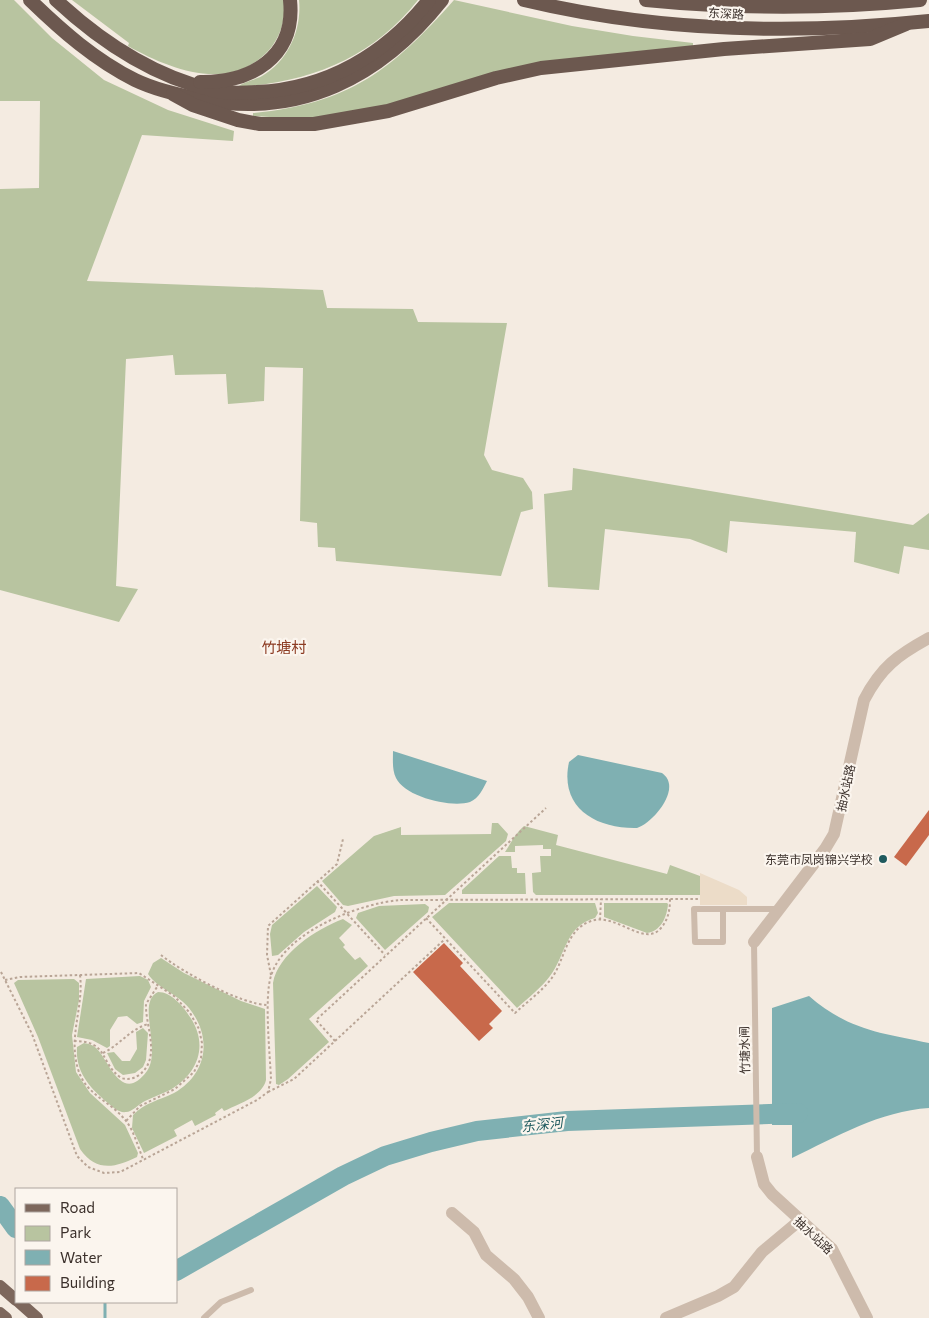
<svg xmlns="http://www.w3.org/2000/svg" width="929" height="1318" font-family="Commissioner,'Noto Sans SC',sans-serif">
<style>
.green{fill:#b8c4a0}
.plaza{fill:#ecdcc8}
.water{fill:#7fb0b2}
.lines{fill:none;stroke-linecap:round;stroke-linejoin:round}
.stream{stroke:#7fb0b2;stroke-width:3}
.river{stroke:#7fb0b2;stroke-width:20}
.building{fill:#c8694b}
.path{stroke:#b9a596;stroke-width:2;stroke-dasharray:2.5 2.5;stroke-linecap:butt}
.service{stroke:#cdbbac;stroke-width:6}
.minor{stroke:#cdbbac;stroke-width:12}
.primary{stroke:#7d675c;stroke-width:12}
.trunk{stroke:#6c584f;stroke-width:14}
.poi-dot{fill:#1f5a5e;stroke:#fbf5ee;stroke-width:2}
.labels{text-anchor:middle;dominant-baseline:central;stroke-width:4.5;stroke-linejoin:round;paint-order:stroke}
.street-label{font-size:12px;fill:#3b302b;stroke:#fbf5ee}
.poi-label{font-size:12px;fill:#3b302b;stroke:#fbf5ee;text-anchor:end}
.water-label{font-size:14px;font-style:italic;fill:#1f5a5e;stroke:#fbf5ee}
.quarter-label{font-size:15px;fill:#8c3b22;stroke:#fbf5ee}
</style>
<rect width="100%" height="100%" fill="#f4ebe1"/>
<g class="green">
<polygon points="0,0 14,0 52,38 104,80 168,110 234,131 233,141 142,135 87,281 323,290 327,308 413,309 418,322 507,323 484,455 492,470 523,478 532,492 533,509 521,512 501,576 336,561 335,548 318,547 317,523 300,521 303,368 265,367 264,401 228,404 226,374 175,375 173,355 126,359 116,586 138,589 119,622 0,590 0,189 39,188 40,101 0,101"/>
<path d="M72,0H284C286,18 281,36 269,50C230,93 171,70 128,46L129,43Z"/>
<path d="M299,0H418C372,58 311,82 238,87C242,82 255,80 262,76C288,61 302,30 299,0Z"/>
<path d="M454,0L572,26L633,36L693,43V46L557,60L398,103L318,117L285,118L253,116V113C349,104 392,70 454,0Z"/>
<polygon points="573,468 913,525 929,513 929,550 904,546 899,574 854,562 856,532 730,521 727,553 690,539 605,529 599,590 548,587 544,494 572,490"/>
<polygon points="492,823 498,823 508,834 506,841 445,895 394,896 348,906 343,905 322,881 374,836 401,827 401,835 491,834"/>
<path d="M524,826L558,835L556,845L667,874L670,865L700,876V895H536L533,892L532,873L541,872L540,856H551V849H543V845L515,846V852H505C511,843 515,834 524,826Z"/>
<polygon points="499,856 511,856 512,868 517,868 517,873 525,873 526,894 462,894 462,890"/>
<polygon points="317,886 337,907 335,912 304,932 278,955 272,956 270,934 272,925"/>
<path d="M449,903H595L598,913L595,918C565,926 566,955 550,976C541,988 528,998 517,1008L432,917Z"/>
<path d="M604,903H667L668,904C667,917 661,931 647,933L604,917Z"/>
<polygon points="425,904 429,907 428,912 385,950 356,918 358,913 379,906"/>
<path d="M343,919L352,925L339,938L345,945L343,947L355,960L360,957L368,966L309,1019L329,1042L288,1079L279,1085L276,1084L273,983C278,954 316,929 343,919Z"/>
<path d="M161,958L184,973L241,1001L265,1009L266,1080C262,1097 238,1104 224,1111L222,1108L215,1113L216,1115L195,1126L192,1120L174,1130L177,1136L144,1153L132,1128L133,1115C144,1103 160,1100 174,1093C207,1074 213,1038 189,1008C178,994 158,989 148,974L153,963Z"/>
<polygon points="140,976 148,980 151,987 144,1001 143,1022 137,1024 127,1016 118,1017 110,1030 110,1046 107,1048 92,1040 77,1037 86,979"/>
<path d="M74,979L79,983V1000L72,1035L76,1072L90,1093L125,1125L138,1153L137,1157C115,1168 96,1172 80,1149L38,1037L14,983L18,980Z"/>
<path d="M158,992C171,992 183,1006 190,1017C209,1045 198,1074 170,1090C162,1094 153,1097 145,1101C139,1104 132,1112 126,1112C119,1113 114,1108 109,1104C91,1089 75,1073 77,1047L84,1043C89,1044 94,1045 98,1050C110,1064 123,1104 147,1071C162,1049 136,1002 158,992Z"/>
<polygon points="143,1028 148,1033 146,1060 143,1067 135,1073 123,1075 115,1069 107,1053 114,1052 122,1061 130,1061 137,1049 136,1032"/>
</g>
<polygon class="plaza" points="700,873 739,890 747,897 747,905 700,905"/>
<g class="water">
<path d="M393,751L487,781C483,789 479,798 470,802C451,808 405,797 396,778C392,770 393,760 393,751Z"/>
<path d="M578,755L662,773C683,788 653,823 637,828C596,829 559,808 569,762Z"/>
<path d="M809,996C848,1030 881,1033 929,1043V1108C880,1111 836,1137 792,1158V1125H772V1008Z"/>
</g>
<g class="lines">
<polyline class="stream" points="105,1302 105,1318"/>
<g class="river">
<polyline points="0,1206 16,1228"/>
<polyline points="176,1271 343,1176 385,1156 431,1142 477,1131 567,1121 798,1113"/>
</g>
</g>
<g class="building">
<polygon points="929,810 929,835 906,866 894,857"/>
<polygon points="444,943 463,963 460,966 502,1011 489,1024 493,1028 479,1041 413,972"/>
</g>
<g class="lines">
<g class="path">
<polyline points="317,881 385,955"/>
<path d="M426,918L515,1013C527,1002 541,992 551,979C565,961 565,930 591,921C616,912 644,948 661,928C668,920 670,910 670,899"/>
<polyline points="600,920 601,899"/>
<path d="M161,955C182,972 242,1005 268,1005"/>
<path d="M1,972L32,1034L77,1156L88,1167L104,1173L120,1172L126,1169L257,1100L268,1092L271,1079C270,1055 264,997 271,976C284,932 360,903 401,900L700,899"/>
<path d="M80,975C84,1007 68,1036 78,1069C85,1095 111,1101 126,1121C134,1131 138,1147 143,1159"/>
<polyline points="271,975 267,955 268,926 337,864 343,839"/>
<polyline points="5,980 20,977 139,973 174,996 190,1013 199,1029 202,1043 201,1058 194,1072 175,1089 140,1106 126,1121"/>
<path d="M74,1041C109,1041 99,1062 121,1078C128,1080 133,1079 139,1075C162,1058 145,1026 146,1004L157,987"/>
<polyline points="335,1041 316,1020 546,808"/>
<path d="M103,1053C121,1044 129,1030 148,1024"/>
<polyline points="268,1092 294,1079 445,939"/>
</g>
<g class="service">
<polyline points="723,909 723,942 695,942 694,909 778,909"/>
<polyline points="754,942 757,1157"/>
<polyline points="204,1318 221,1302 251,1290"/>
</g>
<g class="minor">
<path d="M754,942L825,849L834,834L864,700C881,667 898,655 929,638"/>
<polyline points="757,1157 764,1184 772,1194 832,1249 867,1318"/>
<polyline points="452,1213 474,1232 486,1255 514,1279 528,1297 539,1318"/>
<polyline points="666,1318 718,1296 734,1287 762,1252 799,1221"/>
</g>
<g class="primary">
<polyline points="0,1286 16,1300"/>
<polyline points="19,1302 37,1318"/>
<polyline points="0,1313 6,1318"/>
</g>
<g class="trunk">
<path d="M30,0C62,31 95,60 135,80C156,90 178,95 200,99C300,119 381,77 442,0"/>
<path d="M56,0C100,41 153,76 212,90C226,94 243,93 257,92C327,89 386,54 429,0"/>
<path d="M524,0C657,32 793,35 929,21"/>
<path d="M646,0C738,9 829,9 920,0"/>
<path d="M200,82C251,83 296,57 290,0"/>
<polyline points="173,94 193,105 238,120 260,124 314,124 388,111 496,78 541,68 724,49 870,39 906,24"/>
</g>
</g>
<circle class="poi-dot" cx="883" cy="859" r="5"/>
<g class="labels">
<g class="street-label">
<text transform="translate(726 13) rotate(3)">东深路</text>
<text transform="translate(845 788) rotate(-78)">抽水站路</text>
<text transform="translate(744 1050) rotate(-91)">竹塘水闸</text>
<text transform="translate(814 1235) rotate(43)">抽水站路</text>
</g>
<g class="poi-label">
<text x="873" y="859">东莞市凤岗锦兴学校</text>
</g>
<g class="water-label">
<text transform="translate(542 1124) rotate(-6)">东深河</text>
</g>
<g class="quarter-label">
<text x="284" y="647">竹塘村</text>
</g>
</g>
<rect x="15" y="1188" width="162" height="115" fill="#fbf5ee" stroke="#aea6a0"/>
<rect x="25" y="1204" width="25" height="8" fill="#7d675c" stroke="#aea6a0"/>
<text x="60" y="1213" font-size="15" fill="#3b302b">Road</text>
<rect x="25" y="1226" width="25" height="15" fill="#b8c4a0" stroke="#aea6a0"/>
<text x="60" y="1238" font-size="15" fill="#3b302b">Park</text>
<rect x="25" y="1250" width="25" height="15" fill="#7fb0b2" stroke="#aea6a0"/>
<text x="60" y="1263" font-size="15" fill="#3b302b">Water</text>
<rect x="25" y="1276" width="25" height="15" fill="#c8694b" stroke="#aea6a0"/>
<text x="60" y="1288" font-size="15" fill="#3b302b">Building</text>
</svg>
